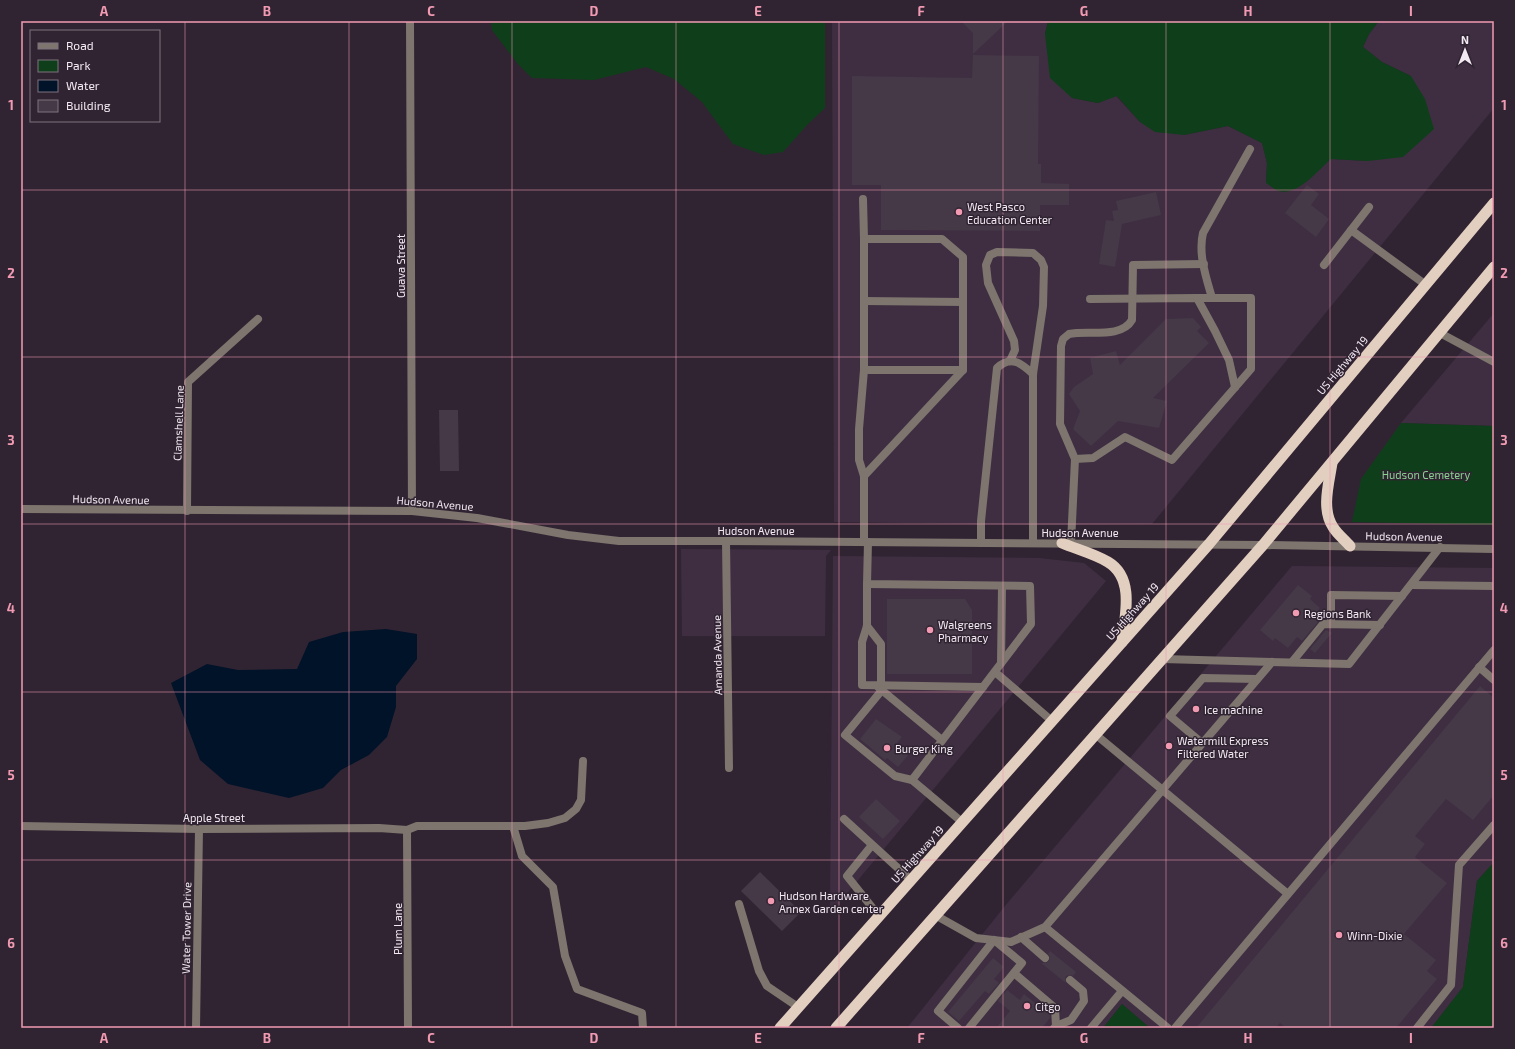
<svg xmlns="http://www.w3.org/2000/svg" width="1515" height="1049" font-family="'Exo 2',sans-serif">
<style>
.built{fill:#3f2e41}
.green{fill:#0f3f1a}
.water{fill:#001329}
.building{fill:#453847}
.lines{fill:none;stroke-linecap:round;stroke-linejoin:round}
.service{stroke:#7d756e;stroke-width:8}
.minor{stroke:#7d756e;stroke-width:8}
.tertiary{stroke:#7d756e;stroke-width:8}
.trunk{stroke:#e2cfc0;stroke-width:11}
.grid{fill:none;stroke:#f19ab2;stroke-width:1;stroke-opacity:0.55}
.poi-dot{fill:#f19ab2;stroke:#312432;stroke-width:1.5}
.labels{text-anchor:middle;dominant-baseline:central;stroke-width:3;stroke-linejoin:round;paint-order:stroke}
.poi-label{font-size:11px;fill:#f2e9f3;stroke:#312432;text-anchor:start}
.street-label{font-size:11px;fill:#f2e9f3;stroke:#312432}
.park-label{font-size:11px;fill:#88d392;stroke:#312432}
.neatline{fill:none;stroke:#f19ab2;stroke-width:1.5}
.grid-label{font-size:13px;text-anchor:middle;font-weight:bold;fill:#f19ab2}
</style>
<rect width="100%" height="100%" fill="#312432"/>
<g class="built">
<polygon points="832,21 1048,21 1045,34 1072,98 1098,103 1116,96 1140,122 1184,135 1228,126 1262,143 1267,163 1266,183 1306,182 1330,159 1368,161 1411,76 1382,62 1363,47 1369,34 1379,21 1494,21 1494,108 1152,524 1033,525 834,522"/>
<polygon points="1494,313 1494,426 1401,423"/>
<polygon points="681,549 831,550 826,556 825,636 682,636"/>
<polygon points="833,556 1039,558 1084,563 1106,581 830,914"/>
<polygon points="1292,566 1494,568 1494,862 1477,881 1463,987 1431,1028 1150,1028 1122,1004 1103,1028 907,1028 1005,906"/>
</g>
<g class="green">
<polygon points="491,21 825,21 825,108 807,125 783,152 764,155 733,144 702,102 674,79 646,67 594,80 532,78 517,63 492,30"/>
<path d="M1048,21H1379L1369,34L1363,47L1382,62L1411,76L1425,99L1434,129L1403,157L1368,161L1331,159C1318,170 1296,199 1276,190C1273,188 1269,185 1266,183L1267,163L1262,143L1228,126L1184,135L1155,132L1140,122L1117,96L1098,103L1072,98L1050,78L1045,34Z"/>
<polygon points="1401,423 1494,426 1494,525 1352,522 1361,479"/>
<polygon points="1494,862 1494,1028 1431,1028 1463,987 1477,881"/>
<polygon points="1122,1004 1150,1028 1103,1028"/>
</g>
<polygon class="water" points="386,629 417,634 417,659 396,686 396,707 387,737 369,755 341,770 323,788 289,798 228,784 200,760 171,683 207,664 238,670 297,669 309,642 343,632"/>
<g class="building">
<polygon points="961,21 1008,21 973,54 973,33"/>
<polygon points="973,55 1039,56 1038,164 1041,164 1041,183 1069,184 1069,205 1040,205 1040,231 881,230 881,185 852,185 852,76 972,78"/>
<polygon points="1307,185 1319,194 1311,205 1329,219 1316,237 1285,213"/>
<polygon points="1156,192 1161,215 1122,224 1115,267 1099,264 1106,220 1114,221 1112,211 1118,210 1116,201"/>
<polygon points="1193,318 1201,327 1197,331 1209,343 1153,398 1167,401 1159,428 1118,421 1091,446 1073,429 1080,411 1069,394 1074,387 1093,374 1090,358 1116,351 1120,365 1166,319"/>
<polygon points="439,410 458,410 459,471 440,471"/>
<polygon points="1298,585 1312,596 1310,599 1320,608 1313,617 1318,622 1302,641 1297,637 1288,648 1275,638 1273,641 1260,630"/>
<polygon points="887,599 965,599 972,610 972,674 887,674"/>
<polygon points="1326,630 1332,633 1315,653 1310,649"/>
<polygon points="1480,686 1494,698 1494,795 1473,820 1446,799 1415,836 1425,844 1415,857 1447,883 1404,934 1436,960 1427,971 1437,979 1396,1028 1286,1028 1280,1023 1276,1028 1196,1028"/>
<polygon points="876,719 902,737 897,743 910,753 898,767 887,758 885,760 860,739"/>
<polygon points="876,799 900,821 883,839 859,817"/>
<polygon points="760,872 801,912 782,931 741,891"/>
<polygon points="1050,951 1076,972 1073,976 1071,975 1066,976 1065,979 1066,983 1041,963 1046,963 1049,961 1050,957 1048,954"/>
<polygon points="993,958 1004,967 994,979 999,983 989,994 985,991 959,1021 948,1012"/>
<polygon points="1007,990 1020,1000 1024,994 1050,1015 1050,1018 1042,1028 996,1028 1010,1011 998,1001"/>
</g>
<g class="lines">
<g class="service">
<polyline points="863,199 864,239"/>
<polyline points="1351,230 1426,285"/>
<polyline points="1324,265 1369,207"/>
<path d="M1212,298C1206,277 1198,254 1203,233L1250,149"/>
<polyline points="1090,299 1197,298 1215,331 1229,360 1235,387"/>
<polyline points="864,301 963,302"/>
<polyline points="1440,333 1494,362"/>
<polyline points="1010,361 1015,350 1014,341 988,283 986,265 990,255 997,252 1033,253 1041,260 1044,267 1043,306 1033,374 1033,543"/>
<polyline points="864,370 963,370"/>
<polyline points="1075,459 1093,458 1125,437 1172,460 1251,369 1251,298 1197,298"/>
<polyline points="864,476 963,370 963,257 942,239 864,239 864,370 859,429 859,460 864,476 864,542"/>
<polyline points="868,542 867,584 1030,586 1031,624 912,780 962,822"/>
<path d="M981,543V521L997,368C1011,355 1021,363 1033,374"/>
<path d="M1071,543L1075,459L1060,424L1061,346L1063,339L1069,334C1088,330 1121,339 1132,320L1133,265L1204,264"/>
<polyline points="867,584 867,626 862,642 862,685 983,687"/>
<polyline points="1412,585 1494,586"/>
<polyline points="1331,624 1331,595 1402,596"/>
<polyline points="867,626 881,644 881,686"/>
<polyline points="1162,659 1349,664 1440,547"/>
<polyline points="1292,662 1323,624 1380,625"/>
<polyline points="1001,663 1002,586"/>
<polyline points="1479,667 1494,680"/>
<polyline points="995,672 1052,721"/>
<polyline points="878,687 942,740"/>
<polyline points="882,690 845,735 895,776 912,780"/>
<polyline points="1095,734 1288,894"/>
<polyline points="1202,743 1170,716 1203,678 1257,679"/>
<polyline points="844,819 911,880"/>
<polyline points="513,826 522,856 553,887 565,956 577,989 642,1013 643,1028"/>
<polyline points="407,830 417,826 525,826 548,823 565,818 576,809 581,800 583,761"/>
<polyline points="872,845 847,876 879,916"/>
<polyline points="739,904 759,971 767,986 798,1007"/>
<polyline points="935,915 976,938 1011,942 1045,927 1272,662"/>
<polyline points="1045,927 1168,1028"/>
<polyline points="1021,937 1045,958"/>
<polyline points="1014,973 1055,1008 1056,1026 1054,1028"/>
<polyline points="1056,1026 1071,1020 1084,1001 1083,991 1070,980"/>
<polyline points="958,1028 938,1011 994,940 1022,963 969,1028"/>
<polyline points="1091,1028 1122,991"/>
<polyline points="1175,1028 1494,650"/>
<polyline points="1417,1028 1451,985 1459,865 1494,825"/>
</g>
<g class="minor">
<polyline points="410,21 412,511"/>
<polyline points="187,511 188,382 258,319"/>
<polyline points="726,541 729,768"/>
<polyline points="21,826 199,829 379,828 407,830 408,1028"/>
<polyline points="196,1028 199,829"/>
</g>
<polyline class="tertiary" points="21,509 412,511 477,518 568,535 619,541 726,541 1263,545 1494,549"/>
<g class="trunk">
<path d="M1332,463C1329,483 1321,509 1333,527C1337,534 1345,540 1350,546"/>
<path d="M1062,543C1076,549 1095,554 1108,562C1135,578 1125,616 1122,642"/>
<polyline points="780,1028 1209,544 1494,203"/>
<polyline points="836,1028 1263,545 1494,267"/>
</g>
</g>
<path class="grid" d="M185,21V1028M349,21V1028M512,21V1028M676,21V1028M839,21V1028M1003,21V1028M1166,21V1028M1330,21V1028M21,190H1494M21,357H1494M21,524H1494M21,692H1494M21,860H1494"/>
<g class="poi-dot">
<circle cx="959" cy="212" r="4"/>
<circle cx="1296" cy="613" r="4"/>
<circle cx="930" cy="630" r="4"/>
<circle cx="1196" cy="709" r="4"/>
<circle cx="1169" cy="746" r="4"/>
<circle cx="887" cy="748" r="4"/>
<circle cx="771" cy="901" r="4"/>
<circle cx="1339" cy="935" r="4"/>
<circle cx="1027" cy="1006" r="4"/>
</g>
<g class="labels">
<g class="poi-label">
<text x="967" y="206">West Pasco<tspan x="967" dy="13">Education Center</tspan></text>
<text x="1304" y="613">Regions Bank</text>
<text x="938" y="624">Walgreens<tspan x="938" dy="13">Pharmacy</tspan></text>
<text x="1204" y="709">Ice machine</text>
<text x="1177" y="740">Watermill Express<tspan x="1177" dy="13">Filtered Water</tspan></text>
<text x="895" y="748">Burger King</text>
<text x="779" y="895">Hudson Hardware<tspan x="779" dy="13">Annex Garden center</tspan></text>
<text x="1347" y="935">Winn-Dixie</text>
<text x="1035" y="1006">Citgo</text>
</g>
<g class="street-label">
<text transform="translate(400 266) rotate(-90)">Guava Street</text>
<text transform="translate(1342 365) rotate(-50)">US Highway 19</text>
<text transform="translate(178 423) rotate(-88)">Clamshell Lane</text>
<text transform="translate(111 499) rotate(1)">Hudson Avenue</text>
<text transform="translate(435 503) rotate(5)">Hudson Avenue</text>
<text x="756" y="530">Hudson Avenue</text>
<text x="1080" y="532">Hudson Avenue</text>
<text transform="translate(1404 536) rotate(1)">Hudson Avenue</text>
<text transform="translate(1132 611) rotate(-48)">US Highway 19</text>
<text transform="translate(717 655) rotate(-91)">Amanda Avenue</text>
<text x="214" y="817">Apple Street</text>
<text transform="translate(917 854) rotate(-48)">US Highway 19</text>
<text transform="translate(186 928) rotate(-89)">Water Tower Drive</text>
<text transform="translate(397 929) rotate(-90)">Plum Lane</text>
</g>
<g class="park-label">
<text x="1426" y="474">Hudson Cemetery</text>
</g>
</g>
<rect width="1515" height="1049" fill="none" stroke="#312432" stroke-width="44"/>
<rect x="30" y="30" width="130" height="92" fill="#312432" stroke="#7e737f"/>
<rect x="38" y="43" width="20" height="6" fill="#7d756e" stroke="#7e737f"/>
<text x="66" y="50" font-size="12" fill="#f2e9f3">Road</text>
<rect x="38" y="60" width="20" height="12" fill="#0f3f1a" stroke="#7e737f"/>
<text x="66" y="70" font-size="12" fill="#f2e9f3">Park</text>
<rect x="38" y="80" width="20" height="12" fill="#001329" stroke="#7e737f"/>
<text x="66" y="90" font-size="12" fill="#f2e9f3">Water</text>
<rect x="38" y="100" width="20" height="12" fill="#453847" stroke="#7e737f"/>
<text x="66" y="110" font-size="12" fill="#f2e9f3">Building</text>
<g transform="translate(1465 50)" stroke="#312432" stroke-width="3" paint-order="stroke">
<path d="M0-3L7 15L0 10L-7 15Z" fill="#f2e9f3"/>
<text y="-6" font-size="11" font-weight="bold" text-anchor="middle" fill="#f2e9f3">N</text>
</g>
<rect x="22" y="22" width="1471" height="1005" class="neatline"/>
<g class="grid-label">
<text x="104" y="16">A</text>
<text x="267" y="16">B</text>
<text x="431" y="16">C</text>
<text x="594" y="16">D</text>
<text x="758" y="16">E</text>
<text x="921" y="16">F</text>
<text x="1084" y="16">G</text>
<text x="1248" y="16">H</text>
<text x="1411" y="16">I</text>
<text x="11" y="110">1</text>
<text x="1504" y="110">1</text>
<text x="11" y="278">2</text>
<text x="1504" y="278">2</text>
<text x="11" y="445">3</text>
<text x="1504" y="445">3</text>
<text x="11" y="613">4</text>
<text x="1504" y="613">4</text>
<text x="11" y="780">5</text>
<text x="1504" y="780">5</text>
<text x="11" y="948">6</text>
<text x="1504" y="948">6</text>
<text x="104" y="1043">A</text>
<text x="267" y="1043">B</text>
<text x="431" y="1043">C</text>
<text x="594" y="1043">D</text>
<text x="758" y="1043">E</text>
<text x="921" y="1043">F</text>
<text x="1084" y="1043">G</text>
<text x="1248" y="1043">H</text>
<text x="1411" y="1043">I</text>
</g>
</svg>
